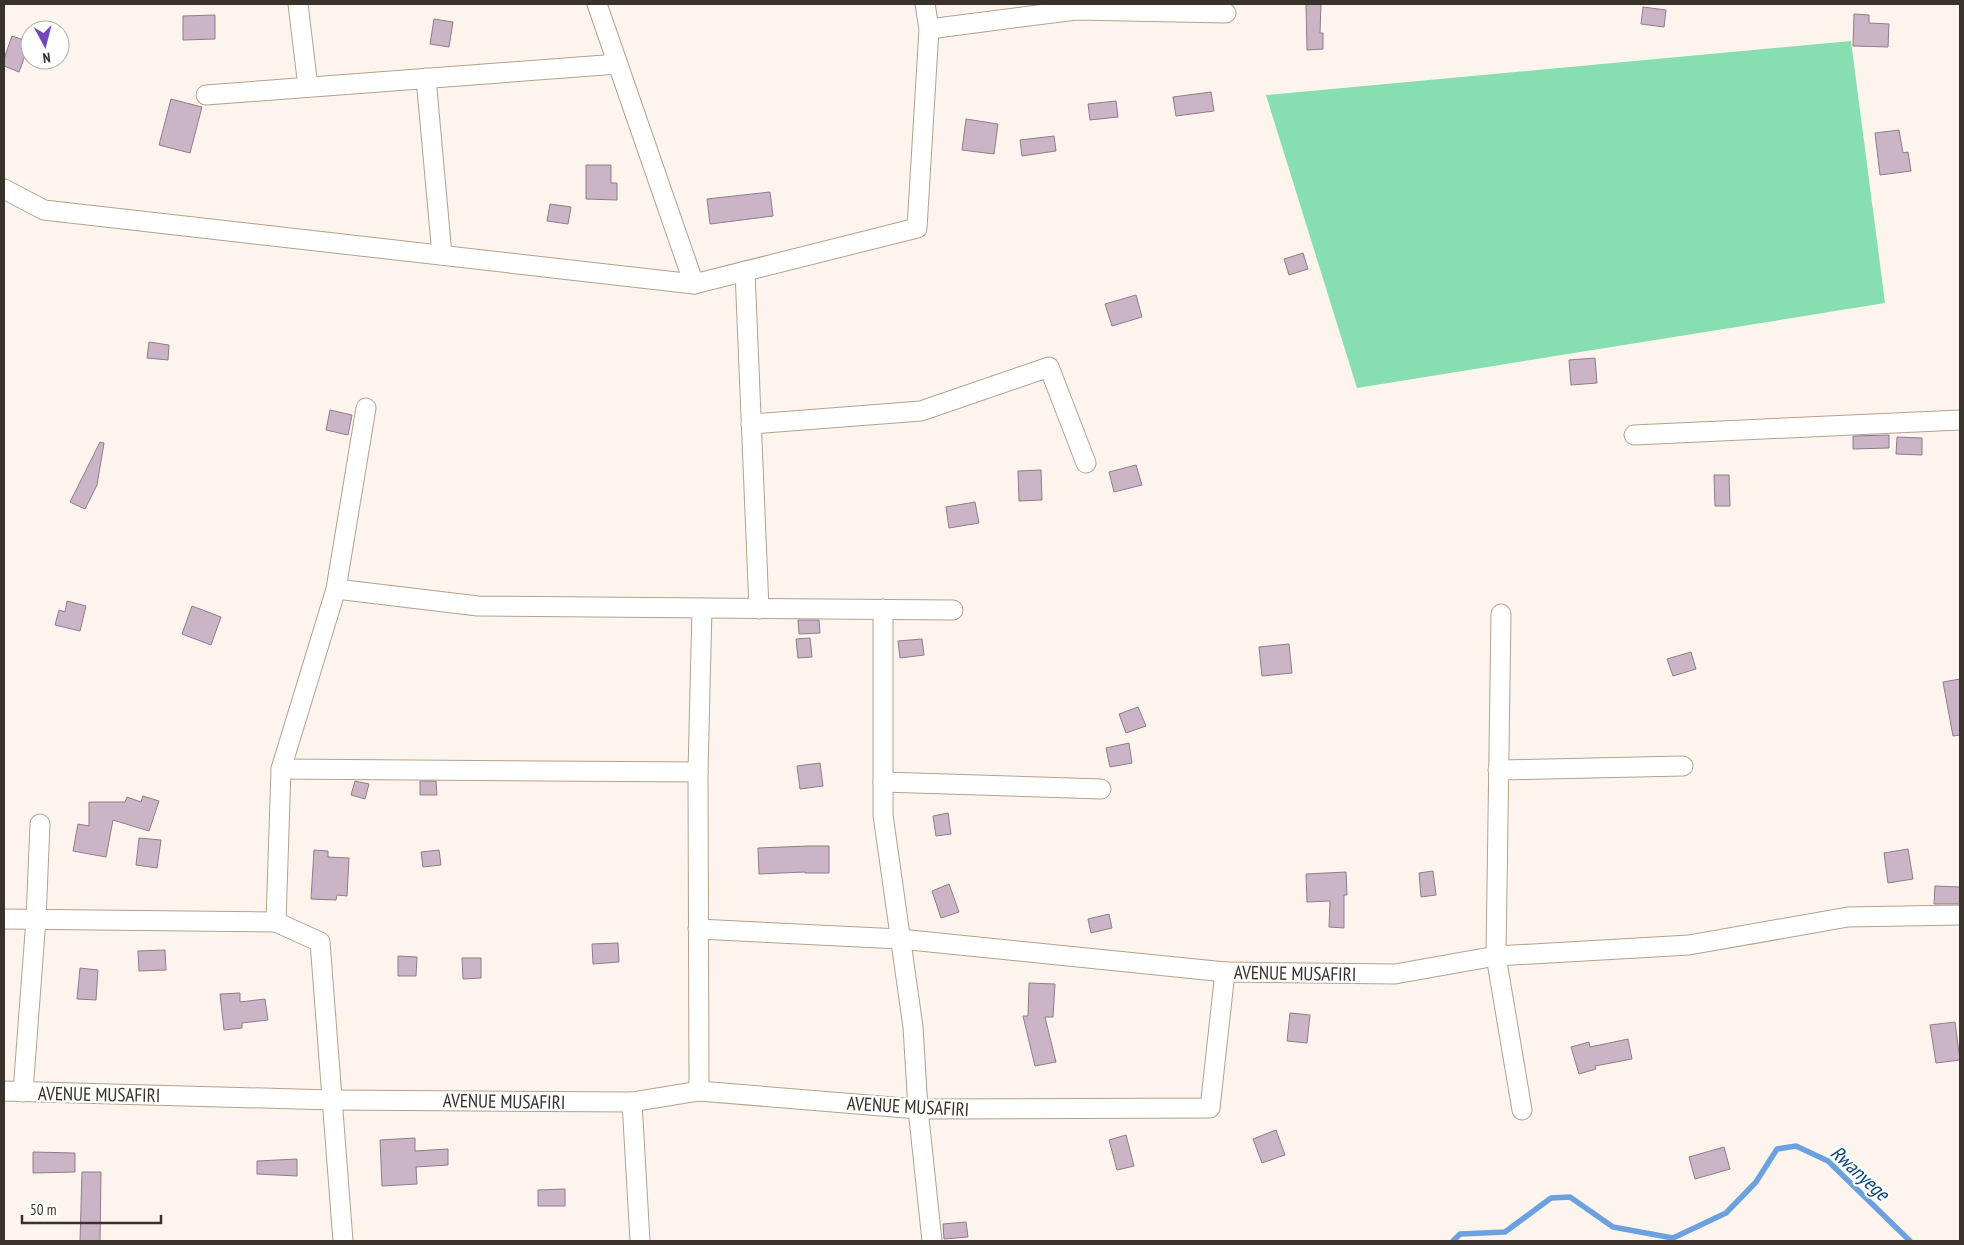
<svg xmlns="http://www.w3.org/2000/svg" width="1964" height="1245" font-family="'PT Sans Narrow',sans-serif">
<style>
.forest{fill:#87deb0}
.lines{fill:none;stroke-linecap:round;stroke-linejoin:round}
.stream{stroke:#6aa1de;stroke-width:5.5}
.building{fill:#cab4c5;stroke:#907c8b}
.minor-casing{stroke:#b4a18f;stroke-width:21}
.minor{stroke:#fff;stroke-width:19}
.labels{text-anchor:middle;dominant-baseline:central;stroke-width:4.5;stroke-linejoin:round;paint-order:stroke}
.street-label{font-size:19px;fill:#39322a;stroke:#fff}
.water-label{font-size:20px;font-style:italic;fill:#07457c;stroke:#fff}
</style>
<rect width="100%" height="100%" fill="#fdf5ed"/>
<polygon class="forest" points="1851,41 1885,303 1357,388 1266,95"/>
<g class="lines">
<polyline class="stream" points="1453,1241 1460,1234 1505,1232 1551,1198 1570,1197 1613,1227 1673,1238 1726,1213 1756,1182 1777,1149 1796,1146 1828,1161 1910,1241"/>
</g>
<g class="building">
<polygon points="1306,4 1321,4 1320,33 1323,33 1323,49 1307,50"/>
<polygon points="1643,7 1666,10 1664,27 1641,24"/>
<polygon points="1854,14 1869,15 1869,23 1889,24 1888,47 1853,46"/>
<polygon points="215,15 215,39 183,40 183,16"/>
<polygon points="434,19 453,22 449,47 430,44"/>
<polygon points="12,36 30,42 19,72 4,66 4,59"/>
<polygon points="1211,92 1214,111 1176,116 1173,97"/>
<polygon points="171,99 202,107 190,153 159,145"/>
<polygon points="1116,101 1118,117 1090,120 1088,104"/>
<polygon points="966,119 998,124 994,154 962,150"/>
<polygon points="1899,130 1903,153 1908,152 1911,171 1880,175 1875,133"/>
<polygon points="1054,136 1056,151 1022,156 1020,140"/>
<polygon points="586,165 611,165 611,183 617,183 617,200 586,199"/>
<polygon points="770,192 773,216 710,224 707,199"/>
<polygon points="550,204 571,207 568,224 547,221"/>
<polygon points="1303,253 1308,269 1289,275 1284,259"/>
<polygon points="1136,295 1142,317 1112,326 1105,304"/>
<polygon points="149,342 169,345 168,360 147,358"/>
<polygon points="1595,358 1597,383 1571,385 1569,360"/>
<polygon points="330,410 352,415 348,435 326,430"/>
<polygon points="1889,435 1889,448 1853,449 1853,436"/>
<polygon points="1897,437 1922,438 1922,455 1896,454"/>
<polygon points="100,442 104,443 97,485 85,509 70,502"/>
<polygon points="1136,465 1142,485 1114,492 1109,472"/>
<polygon points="1041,470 1042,500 1019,501 1018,471"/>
<polygon points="1714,475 1729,475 1730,506 1715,506"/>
<polygon points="975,502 979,523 949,528 946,507"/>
<polygon points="67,601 86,606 80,631 55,625 59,610 65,612"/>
<polygon points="192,606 221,617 211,645 182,634"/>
<polygon points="798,620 819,620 820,633 799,634"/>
<polygon points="810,638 812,657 798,658 796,639"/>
<polygon points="922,639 924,655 900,658 898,641"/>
<polygon points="1289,644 1292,673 1262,676 1259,647"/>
<polygon points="1691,652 1696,669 1673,676 1667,659"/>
<polygon points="1960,679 1960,735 1953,736 1943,682"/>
<polygon points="1138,707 1146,726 1126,733 1119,714"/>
<polygon points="1129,743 1132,763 1110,767 1106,748"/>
<polygon points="820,763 823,786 800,789 797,766"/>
<polygon points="355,781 369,784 365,799 351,795"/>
<polygon points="420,781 436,781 437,795 420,795"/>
<polygon points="143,796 159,801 149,831 113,820 106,857 73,851 78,824 89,826 89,802 125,802 127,797 141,802"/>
<polygon points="948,813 951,834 936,836 933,816"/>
<polygon points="139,838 161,840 157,868 136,865"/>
<polygon points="808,846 829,846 829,873 805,873 805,872 759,874 758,848"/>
<polygon points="1908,849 1913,879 1888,883 1884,853"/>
<polygon points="314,850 328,851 328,857 349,858 347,896 337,895 336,900 311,899"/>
<polygon points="439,850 441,865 423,867 421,852"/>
<polygon points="1433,871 1436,895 1421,897 1419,873"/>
<polygon points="1346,872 1347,895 1344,895 1344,928 1329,927 1330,901 1307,902 1306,874"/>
<polygon points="949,884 959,912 941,918 932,891"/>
<polygon points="1935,886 1960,887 1960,904 1934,904"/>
<polygon points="1109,914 1112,928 1091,933 1088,919"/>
<polygon points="618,943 619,962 593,964 592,944"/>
<polygon points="165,950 166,970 139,971 138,951"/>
<polygon points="398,956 417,957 416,976 398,976"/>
<polygon points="462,958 481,958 481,978 463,979"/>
<polygon points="80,968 98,970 96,1000 77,999"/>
<polygon points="1029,983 1055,984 1053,1017 1045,1017 1056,1062 1035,1066 1023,1016 1028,1016"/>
<polygon points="240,993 240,1002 265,999 268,1020 242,1023 242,1028 224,1030 220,994"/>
<polygon points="1290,1013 1310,1015 1307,1043 1287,1041"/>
<polygon points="1955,1022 1960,1060 1936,1063 1930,1025"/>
<polygon points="1628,1039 1632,1059 1595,1066 1596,1069 1579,1074 1571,1047 1589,1042 1590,1047"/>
<polygon points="1276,1130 1285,1155 1262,1163 1253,1139"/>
<polygon points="1126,1135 1134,1166 1117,1170 1109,1140"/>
<polygon points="415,1138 415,1151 448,1149 448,1165 416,1167 417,1184 382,1186 380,1140"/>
<polygon points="1724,1147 1730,1169 1695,1179 1689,1157"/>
<polygon points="33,1152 75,1153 75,1172 33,1173"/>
<polygon points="297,1159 297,1176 257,1174 257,1161"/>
<polygon points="82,1172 101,1172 100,1241 80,1241"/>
<polygon points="565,1189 565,1206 538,1206 538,1190"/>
<polygon points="966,1222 968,1237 944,1239 943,1224"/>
</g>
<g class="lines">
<g class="minor-casing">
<g id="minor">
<polyline points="298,4 308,87"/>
<polyline points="597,4 694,284"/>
<polyline points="929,29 1076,10 1226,13"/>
<polyline points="426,78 442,255"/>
<polyline points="206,95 618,64"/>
<polyline points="4,189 44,210 694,284 917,228 929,29 925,4"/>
<polyline points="745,271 759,609"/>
<polyline points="751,424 921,411 1049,367 1086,463"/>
<polyline points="1634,435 1960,420"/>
<polyline points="336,589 478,606 953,610"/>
<polyline points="883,609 883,815 913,1027 918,1109 932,1241"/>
<polyline points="1501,614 1496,956 1522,1110"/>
<polyline points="281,769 698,772"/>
<polyline points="1498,770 1683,766"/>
<polyline points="883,782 1101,789"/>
<polyline points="4,919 276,922"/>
<polyline points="698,929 900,939 1225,972"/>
<polyline points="4,1091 332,1100 632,1102 699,1091 918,1109 1210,1108 1225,972 1395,974 1496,956 1689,945 1848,917 1960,915"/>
<polyline points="699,1091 698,772 702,608"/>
<polyline points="23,1092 36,919 40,824"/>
<polyline points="632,1102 640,1241"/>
<polyline points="343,1241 320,942 276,922 281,769 336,589 366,408"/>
</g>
</g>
<use href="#minor" class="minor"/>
</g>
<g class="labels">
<g class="street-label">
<text transform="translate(1295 973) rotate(1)">AVENUE MUSAFIRI</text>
<text transform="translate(99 1094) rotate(1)">AVENUE MUSAFIRI</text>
<text transform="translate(504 1101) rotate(1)">AVENUE MUSAFIRI</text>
<text transform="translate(908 1106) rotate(3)">AVENUE MUSAFIRI</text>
</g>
<g class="water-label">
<text transform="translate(1860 1173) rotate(42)">Rwanyege</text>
</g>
</g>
<rect width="1964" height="1245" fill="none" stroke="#39322a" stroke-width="10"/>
<g transform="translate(45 45) rotate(173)"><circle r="24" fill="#ffffff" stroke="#b0adaa"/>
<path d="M0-4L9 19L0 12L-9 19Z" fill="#7146bf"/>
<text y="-8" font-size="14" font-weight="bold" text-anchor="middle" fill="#39322a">N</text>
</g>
<path d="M22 1215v8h139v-8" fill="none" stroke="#39322a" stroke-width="2.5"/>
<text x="30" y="1215" font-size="15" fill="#39322a" stroke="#ffffff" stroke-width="4" paint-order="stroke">50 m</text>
</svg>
